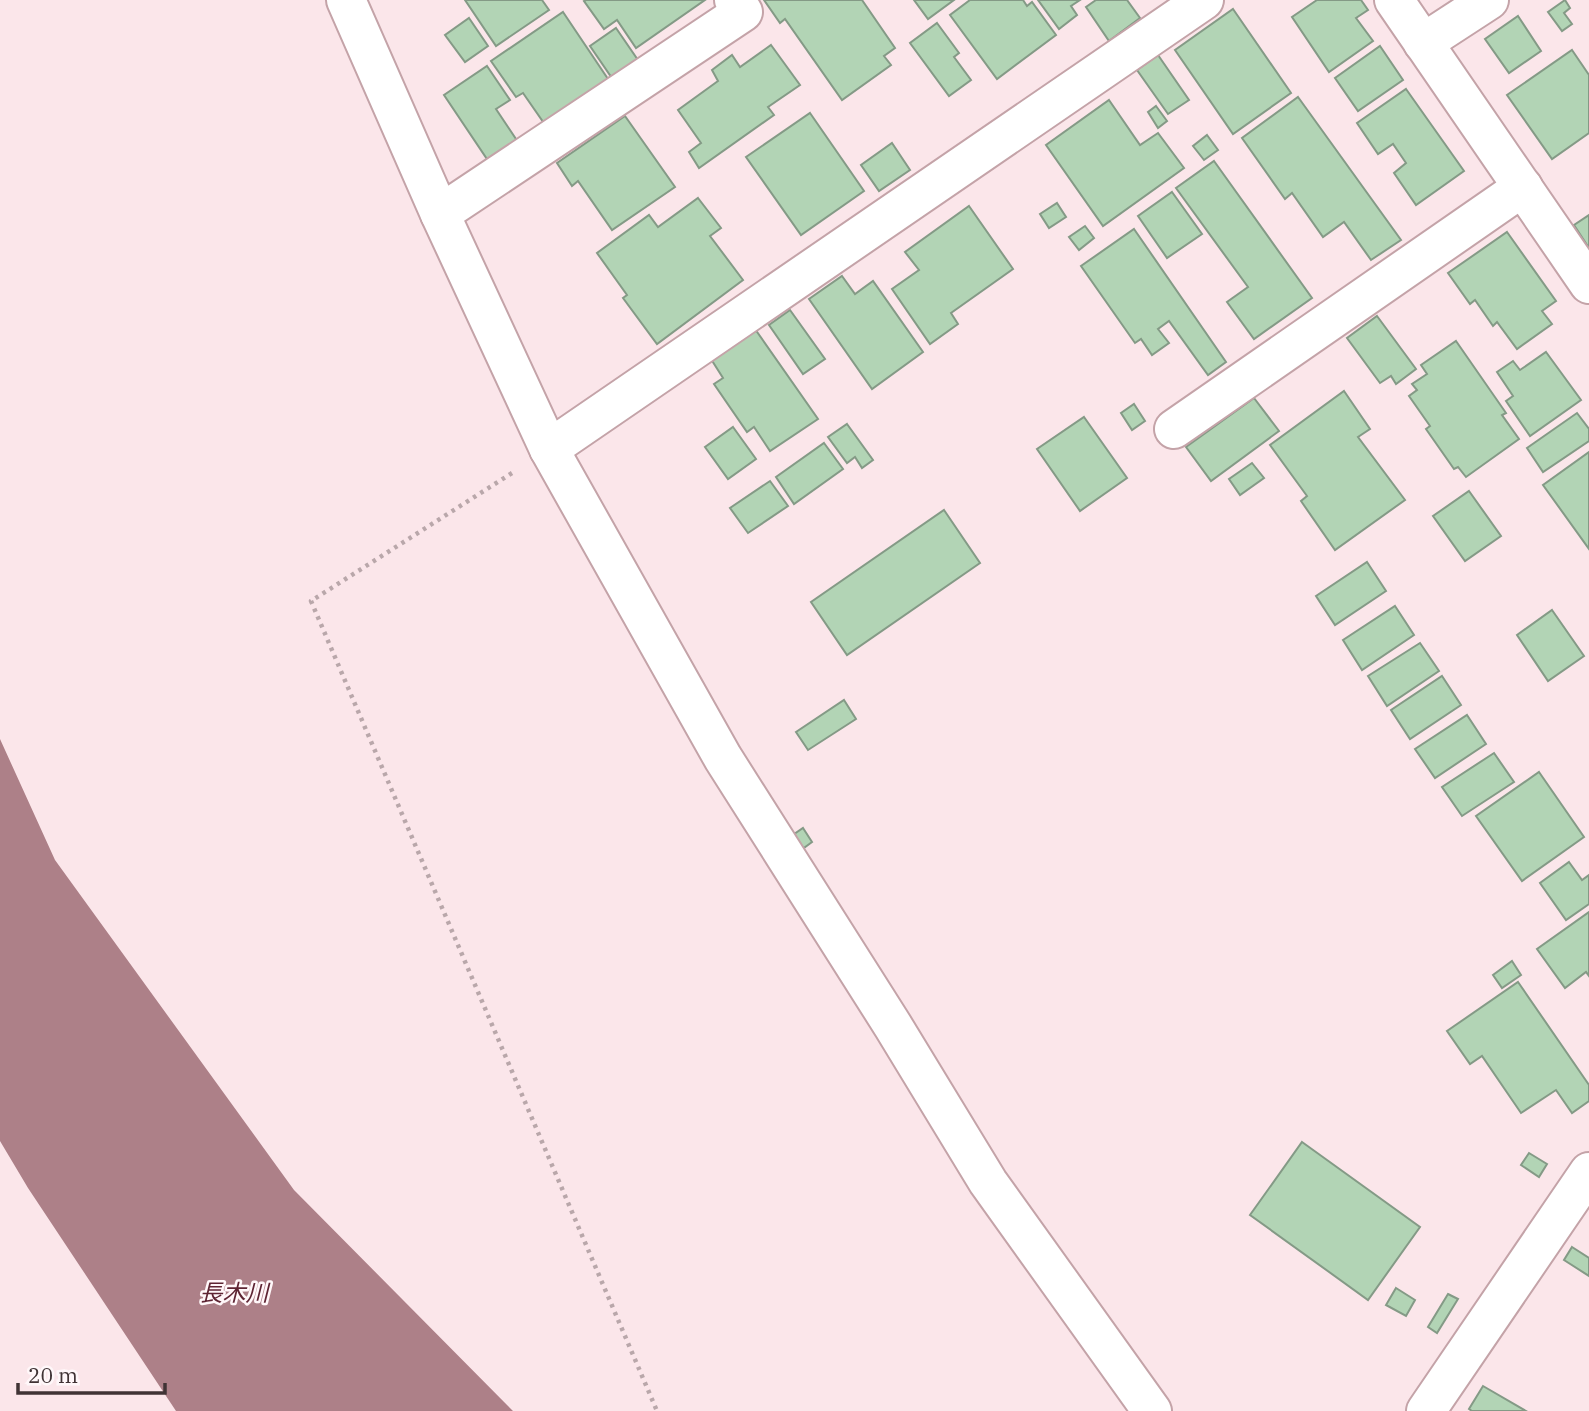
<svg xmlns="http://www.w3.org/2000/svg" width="1589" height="1411" font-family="'IBM Plex Serif','Noto Sans JP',serif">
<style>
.water{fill:#ad8088}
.building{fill:#b2d4b5;stroke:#849a86;stroke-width:2}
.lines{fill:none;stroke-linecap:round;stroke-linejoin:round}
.street-casing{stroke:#c4a3a8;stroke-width:42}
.path{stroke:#b9a7aa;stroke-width:4.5;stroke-dasharray:3.5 5;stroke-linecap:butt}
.street{stroke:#fff;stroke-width:38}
.labels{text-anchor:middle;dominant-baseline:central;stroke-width:5;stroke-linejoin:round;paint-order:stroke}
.water-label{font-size:23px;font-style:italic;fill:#5e2433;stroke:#fff7f9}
</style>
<rect width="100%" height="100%" fill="#fbe6ea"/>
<polygon class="water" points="0,739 55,860 294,1190 513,1411 176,1411 28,1188 0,1141"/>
<g class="building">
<polygon points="465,0 542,0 549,10 496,46"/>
<polygon points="586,0 705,0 636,48 617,20 604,29 584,1"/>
<polygon points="764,0 862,0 895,48 884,56 891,65 842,100 785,19 780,23"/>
<polygon points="914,0 954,0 928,19"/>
<polygon points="970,0 1023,0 1027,6 1032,2 1056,35 997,79 950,15"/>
<polygon points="1038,0 1080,0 1071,6 1077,15 1059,29"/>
<polygon points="1096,0 1127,0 1140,18 1109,41 1086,7"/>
<polygon points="1317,0 1361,0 1368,10 1356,18 1373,41 1329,72 1292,17"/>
<polygon points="1565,0 1570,8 1564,13 1572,24 1562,31 1548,12"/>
<polygon points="1233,9 1291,93 1233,134 1175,50"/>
<polygon points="563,12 610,82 546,126 523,93 516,97 491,61"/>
<polygon points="1518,16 1541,51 1509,73 1485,39"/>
<polygon points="469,18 488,46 465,62 445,35"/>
<polygon points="937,23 959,53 954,57 971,80 949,96 910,43"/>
<polygon points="616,28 640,63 614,81 590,46"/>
<polygon points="771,45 800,85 768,107 774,115 699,168 689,152 701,143 678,110 718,81 712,70 732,55 740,67"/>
<polygon points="1380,46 1403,80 1358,111 1335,78"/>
<polygon points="1572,50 1589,75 1589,133 1552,159 1507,95"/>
<polygon points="1158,55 1189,100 1168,114 1137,70"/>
<polygon points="487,66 510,100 496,109 520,145 491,165 444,95"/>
<polygon points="1406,89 1464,171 1416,205 1394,173 1406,163 1393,144 1378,154 1357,123"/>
<polygon points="1298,97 1401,240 1371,260 1344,222 1323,237 1292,193 1285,199 1242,138"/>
<polygon points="1109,100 1140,145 1158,133 1184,168 1103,226 1046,145"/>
<polygon points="1156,106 1167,121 1158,128 1148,112"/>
<polygon points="810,113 864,191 801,235 746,157"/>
<polygon points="625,116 675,187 612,230 578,181 572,186 557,163"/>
<polygon points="1207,135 1218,150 1204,160 1193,146"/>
<polygon points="892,143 910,170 879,191 861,165"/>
<polygon points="1214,161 1312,298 1254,339 1227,302 1248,287 1176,188"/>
<polygon points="1172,192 1202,234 1167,258 1138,216"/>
<polygon points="698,198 721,228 710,236 743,280 657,344 623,298 627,295 597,253 649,215 658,227"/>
<polygon points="1057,203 1066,217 1049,228 1040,214"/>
<polygon points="969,206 1013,269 951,313 958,324 930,344 892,289 919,270 905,252"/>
<polygon points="1589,215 1589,248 1574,225"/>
<polygon points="1085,226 1094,238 1079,250 1069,237"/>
<polygon points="1134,229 1226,362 1208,375 1169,321 1158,329 1169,343 1152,355 1141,339 1135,343 1081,266"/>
<polygon points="1507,232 1556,301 1542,311 1552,324 1517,349 1497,322 1493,326 1475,300 1470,304 1448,273"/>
<polygon points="842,276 855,294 873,281 923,352 872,389 809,299"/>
<polygon points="790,310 825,359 803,374 769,325"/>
<polygon points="1377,316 1416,369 1396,384 1391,376 1380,383 1347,338"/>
<polygon points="755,329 818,419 770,451 754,427 747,432 714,384 723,378 711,359"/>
<polygon points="1456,341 1506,413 1502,415 1519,439 1466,477 1458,467 1454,469 1426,429 1430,426 1409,396 1417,390 1412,384 1427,374 1421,365"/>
<polygon points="1546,352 1581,400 1530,436 1506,401 1513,396 1497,372 1513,361 1520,370"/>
<polygon points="1344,391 1370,429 1358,437 1405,500 1335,550 1301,501 1307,496 1270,445"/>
<polygon points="1254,398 1279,431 1211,481 1186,447"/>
<polygon points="1134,404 1145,421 1132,430 1121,413"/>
<polygon points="1577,413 1589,429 1589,441 1543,472 1527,448"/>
<polygon points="1084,417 1127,478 1080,511 1037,449"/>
<polygon points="847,424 873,460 862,468 855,457 847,463 828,437"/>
<polygon points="733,427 756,459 728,479 705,447"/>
<polygon points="824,443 843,469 794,504 776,477"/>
<polygon points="1589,452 1589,549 1543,485"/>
<polygon points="1252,463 1264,478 1240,495 1229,479"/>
<polygon points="770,481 788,506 748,533 730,508"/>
<polygon points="1469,491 1501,536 1465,561 1433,516"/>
<polygon points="944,510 980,563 847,655 811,602"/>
<polygon points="1367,562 1386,591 1335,625 1316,596"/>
<polygon points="1395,606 1414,635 1362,670 1343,640"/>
<polygon points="1552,610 1584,656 1548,681 1517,635"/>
<polygon points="1420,643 1439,671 1387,706 1368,676"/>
<polygon points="1442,676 1461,705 1410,739 1391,710"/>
<polygon points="844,700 856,719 808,750 796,732"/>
<polygon points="1467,715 1486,744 1435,778 1415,749"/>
<polygon points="1494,753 1514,782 1462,816 1442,787"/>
<polygon points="1539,772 1584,837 1522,881 1476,816"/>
<polygon points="803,828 812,842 797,853 787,839"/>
<polygon points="1569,862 1582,880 1589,875 1589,904 1566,920 1540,883"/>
<polygon points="1589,912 1589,976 1586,972 1565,988 1537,949"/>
<polygon points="1512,961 1521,975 1502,988 1493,975"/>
<polygon points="1518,982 1589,1085 1589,1101 1572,1113 1556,1090 1521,1113 1482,1056 1470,1064 1447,1031"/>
<polygon points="1302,1142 1420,1227 1368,1300 1250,1215"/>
<polygon points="1529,1153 1547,1164 1539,1177 1521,1165"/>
<polygon points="1572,1247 1589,1258 1589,1276 1564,1260"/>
<polygon points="1396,1288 1415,1300 1406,1316 1386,1305"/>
<polygon points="1448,1294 1458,1299 1437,1333 1428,1327"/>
<polygon points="1483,1386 1526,1411 1472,1411 1469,1409"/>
</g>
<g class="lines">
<g class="street-casing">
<g id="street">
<polyline points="346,0 440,214 549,449 723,758 893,1026 988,1182 1152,1411"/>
<polyline points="1394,0 1589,284"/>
<polyline points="1423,43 1489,0"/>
<polyline points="440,214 743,12 734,0"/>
<polyline points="1174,429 1523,187"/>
<polyline points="549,449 1204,0"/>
<polyline points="1426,1411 1589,1172"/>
</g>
</g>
<polyline class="path" points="512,473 311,601 657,1411"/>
<use href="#street" class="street"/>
</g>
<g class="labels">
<g class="water-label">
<text x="234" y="1292">長木川</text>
</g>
</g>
<path d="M18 1383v10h147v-10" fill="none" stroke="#403335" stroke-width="3.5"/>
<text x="28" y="1383" font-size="21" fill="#403335" stroke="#fff7f9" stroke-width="5" paint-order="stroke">20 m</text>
</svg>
